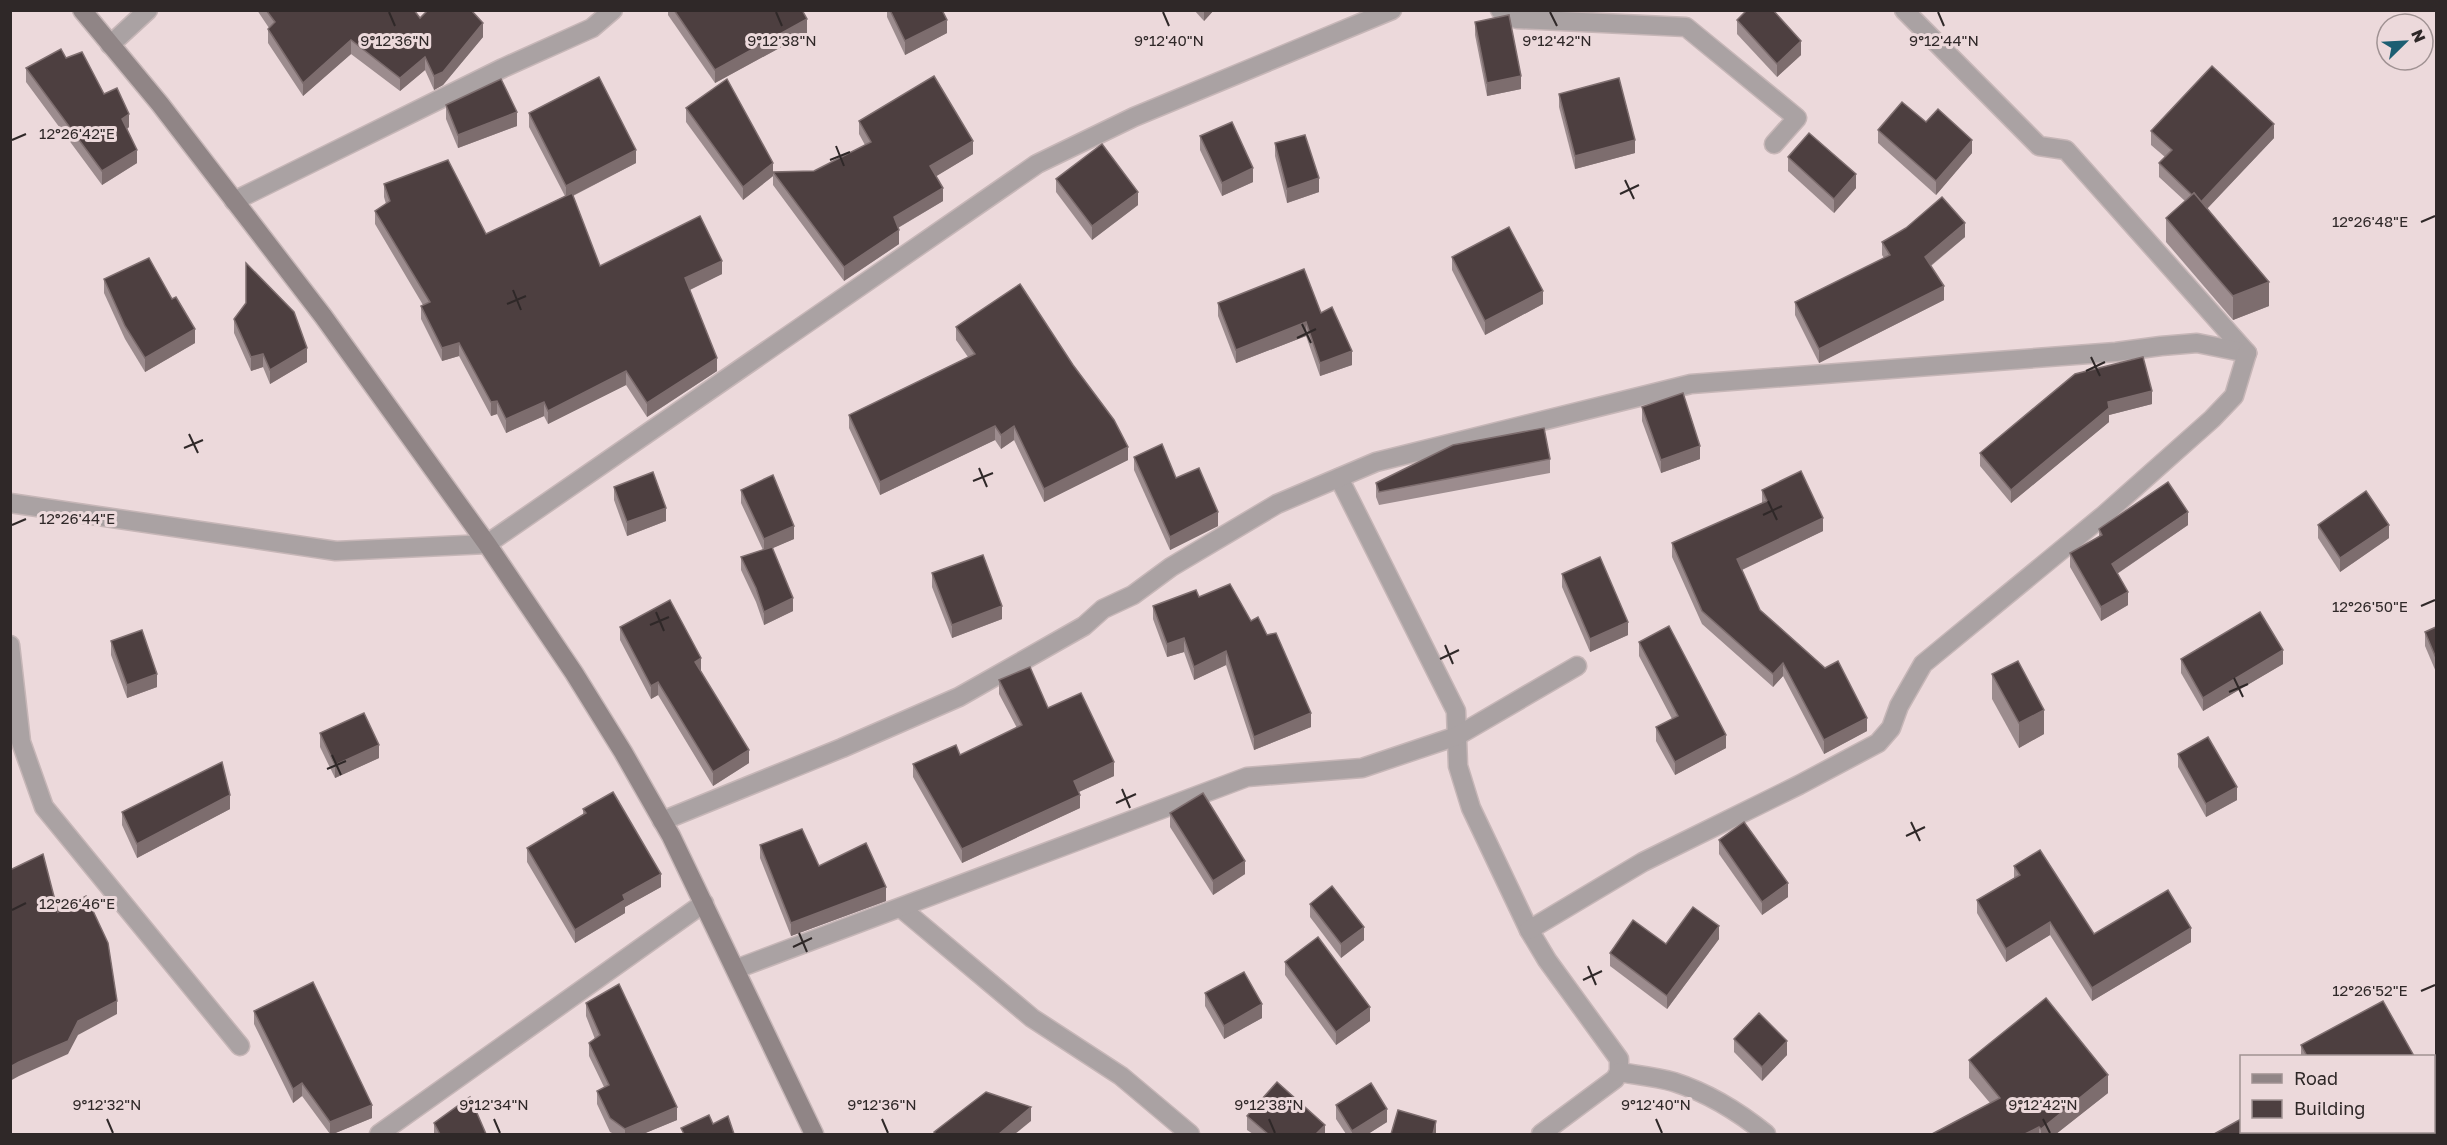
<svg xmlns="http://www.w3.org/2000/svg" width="2447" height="1145" font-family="'Golos Text',sans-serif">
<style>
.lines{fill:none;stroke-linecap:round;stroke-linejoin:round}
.street-casing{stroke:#c6b6b7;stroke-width:21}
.secondary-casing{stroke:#c6b6b7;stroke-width:21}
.street{stroke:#aaa2a3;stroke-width:18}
.secondary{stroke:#908586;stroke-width:18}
.wall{fill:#9c8c8e}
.shaded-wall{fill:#7d6d6e}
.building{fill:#4d3f40;stroke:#7d6d6e;stroke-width:1.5}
.ticks{fill:none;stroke:#2f2828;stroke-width:2}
.ticks-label{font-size:15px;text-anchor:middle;fill:#2f2828;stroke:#ecd9db;stroke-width:6;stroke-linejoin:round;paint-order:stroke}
</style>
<rect width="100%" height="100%" fill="#ecd9db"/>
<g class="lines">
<g class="street-casing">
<g id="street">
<polyline points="1500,10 1517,19 1686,27 1797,118 1774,144"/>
<polyline points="1904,10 2039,146 2066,150 2247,353"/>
<polyline points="110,45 148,10"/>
<polyline points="234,201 503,68 592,28 613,10"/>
<polyline points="1339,478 1456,711 1458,766 1471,808 1529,930 1547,960 1619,1059 1619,1072 1615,1079 1541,1134"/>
<polyline points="10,503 336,551 487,544 1037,164 1134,117 1392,10"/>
<polyline points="10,645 21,742 44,807 240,1046"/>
<polyline points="662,821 842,748 959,697 1084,626 1103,609 1133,595 1171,567 1277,504 1376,462 1691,384 2116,352 2161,346 2197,343 2247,353"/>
<polyline points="901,908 1032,1018 1121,1076 1190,1134"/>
<polyline points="1529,930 1643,862 1799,785 1878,743 1891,728 1899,706 1923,664 2104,515 2212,419 2234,396 2247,353"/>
<polyline points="736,969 1247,777 1362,768 1457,736 1577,666"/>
<path d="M1619,1072C1637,1075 1657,1077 1674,1082C1708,1093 1739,1112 1766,1134"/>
<polyline points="379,1134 704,903"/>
</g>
</g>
<g class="secondary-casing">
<polyline id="secondary" points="82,10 160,104 323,316 487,544 574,673 623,752 671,836 814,1134"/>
</g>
<use href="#street" class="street"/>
<use href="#secondary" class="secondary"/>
</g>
<g class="wall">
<polygon points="257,10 414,10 420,18 483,37 443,85 434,90 425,70 400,91 351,54 303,96 268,43 268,29 269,28"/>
<polygon points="668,10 802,10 807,33 715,83 668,15"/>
<polygon points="887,10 942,10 947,33 905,55 887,17"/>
<polygon points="1194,10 1214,10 1204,21"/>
<polygon points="1737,20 1801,55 1777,77 1737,34"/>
<polygon points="1475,22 1521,89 1487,96 1475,35"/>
<polygon points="66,58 104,94 129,127 127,129 137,163 102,185 26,82 26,68"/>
<polygon points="1559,94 1635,153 1575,169 1559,107"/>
<polygon points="446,105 517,126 458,148 446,119"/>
<polygon points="686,108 773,176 743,200 686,122"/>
<polygon points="529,113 636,163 573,196 600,266 722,274 690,290 717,371 647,417 626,385 548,424 544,416 506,433 497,414 491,416 459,356 442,361 421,319 421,306 423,305 375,224 375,211 386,204 384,197 384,184 486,234 565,196 529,127"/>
<polygon points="859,121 973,154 936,176 943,201 898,228 899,244 844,281 773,185 773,172 814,171 865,145 859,134"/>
<polygon points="1926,122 1972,153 1936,195 1878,143 1878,130"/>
<polygon points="2151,131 2274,138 2207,209 2269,306 2233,320 2166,242 2166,218 2185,201 2159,177 2159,163 2165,157 2151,145"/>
<polygon points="1200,136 1253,182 1222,196 1200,150"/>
<polygon points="1275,143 1319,192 1287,203 1275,156"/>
<polygon points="1788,157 1856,188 1834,213 1788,171"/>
<polygon points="1056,179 1138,205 1092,240 1056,192"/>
<polygon points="1965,237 1931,266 1944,300 1819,363 1795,315 1795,302 1884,258 1882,255 1882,242"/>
<polygon points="1452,257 1543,304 1485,335 1452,270"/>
<polygon points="104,279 195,343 145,372 125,339 104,293"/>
<polygon points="1218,303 1321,313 1352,365 1320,376 1306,336 1236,363 1218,316"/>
<polygon points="234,319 307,362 270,384 263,367 251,371 234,333"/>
<polygon points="956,327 1128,460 1044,502 1014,440 1001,449 995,440 880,495 849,428 849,415 968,357 956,340"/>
<polygon points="2143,357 2152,404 2109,415 2109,422 2011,503 1980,466 1980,453"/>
<polygon points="1642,407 1700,459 1661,473 1642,421"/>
<polygon points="1134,457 1176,478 1218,526 1170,550 1134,470"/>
<polygon points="1550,459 1550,473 1379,505 1376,497 1376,483"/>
<polygon points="614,487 666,521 627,536 614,500"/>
<polygon points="741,490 794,539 772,548 793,611 764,625 756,602 741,570 741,557 763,550 741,503"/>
<polygon points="1762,490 1823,531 1742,570 1760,610 1867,731 1824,754 1783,676 1773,687 1702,624 1672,557 1672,543 1762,503"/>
<polygon points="2188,525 2117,574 2128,605 2101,621 2070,567 2070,553 2099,537 2099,529"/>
<polygon points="2318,525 2389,538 2340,572 2318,538"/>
<polygon points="932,573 1002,619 952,638 932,587"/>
<polygon points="1562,574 1628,635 1590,652 1562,587"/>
<polygon points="1199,597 1251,621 1311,727 1254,750 1226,665 1194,680 1184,652 1167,657 1153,619 1153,606"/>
<polygon points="620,627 701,671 749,763 713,786 658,695 651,699 620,640"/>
<polygon points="2436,627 2436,672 2425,646 2425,632"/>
<polygon points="111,641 157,687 127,698 111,655"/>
<polygon points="1639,642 1726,748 1675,775 1656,741 1656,727 1672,719 1639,656"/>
<polygon points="2181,659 2283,664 2203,711 2181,673"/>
<polygon points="1992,674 2044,734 2019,748 1992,699"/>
<polygon points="999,680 1048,708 1114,776 1079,792 1080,808 962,863 913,777 913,764 960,755 1017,728 999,694"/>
<polygon points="320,733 379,758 335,778 320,747"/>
<polygon points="2178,754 2237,800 2206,817 2178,767"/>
<polygon points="230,809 137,858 122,825 122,812"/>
<polygon points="583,809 661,887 625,907 625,913 575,943 527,862 527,848 583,815"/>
<polygon points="1170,813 1245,874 1213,895 1170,827"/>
<polygon points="1719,840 1788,897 1762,915 1719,854"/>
<polygon points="760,845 819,866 886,901 791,936 760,858"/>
<polygon points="2014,866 2094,934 2191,942 2092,1001 2050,935 2006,962 1977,913 1977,900 2014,878"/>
<polygon points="1310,904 1364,940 1341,958 1310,917"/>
<polygon points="1719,939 1667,1009 1610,966 1610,953 1666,944"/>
<polygon points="1285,962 1370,1021 1336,1045 1285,975"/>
<polygon points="1205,993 1262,1018 1224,1039 1205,1006"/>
<polygon points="586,1003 677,1120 643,1134 614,1134 610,1132 597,1104 597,1091 604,1087 589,1056 589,1043 595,1039 586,1016"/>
<polygon points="254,1011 372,1118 333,1134 330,1134 302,1096 293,1103 254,1024"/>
<polygon points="1734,1039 1787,1055 1762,1081 1734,1052"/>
<polygon points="2301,1045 2414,1056 2301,1056"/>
<polygon points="1969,1060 2108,1093 2056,1134 1932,1134 1990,1103 1969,1078"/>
<polygon points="1336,1105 1387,1122 1368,1134 1346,1134 1336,1119"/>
<polygon points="1247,1116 1325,1134 1253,1134 1247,1130"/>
<polygon points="434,1123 486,1134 434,1134"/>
<polygon points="2362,1131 2433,1131 2436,1134 2363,1134"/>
</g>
<g class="shaded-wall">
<polygon points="1204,10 1214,10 1204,21"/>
<polygon points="807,19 807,33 715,83 715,70"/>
<polygon points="947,20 947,33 905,55 905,41"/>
<polygon points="483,23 483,37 443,85 434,90 434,76"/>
<polygon points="351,40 351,54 303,96 303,83"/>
<polygon points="1801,41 1801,55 1777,77 1777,64"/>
<polygon points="425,57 425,70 400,91 400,78"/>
<polygon points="1521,76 1521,89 1487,96 1487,83"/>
<polygon points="517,112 517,126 458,148 458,135"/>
<polygon points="129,114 129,127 122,132 122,119"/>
<polygon points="2274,124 2274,138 2200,216 2200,203"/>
<polygon points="1635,140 1635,153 1575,169 1575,156"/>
<polygon points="1972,140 1972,153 1936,195 1936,181"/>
<polygon points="973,141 973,154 930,180 930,166"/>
<polygon points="137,150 137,163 102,185 102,171"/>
<polygon points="636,150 636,163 566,199 566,186"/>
<polygon points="773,163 773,176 743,200 743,187"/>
<polygon points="1253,168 1253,182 1222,196 1222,183"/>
<polygon points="1856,174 1856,188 1834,213 1834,199"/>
<polygon points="1319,178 1319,192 1287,203 1287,189"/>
<polygon points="943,188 943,201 894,230 894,217"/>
<polygon points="1138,192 1138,205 1092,240 1092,226"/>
<polygon points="1965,223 1965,237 1925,270 1925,257"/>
<polygon points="899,230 899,244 844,281 844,267"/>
<polygon points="722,261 722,274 685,292 685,278"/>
<polygon points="2269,282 2269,306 2233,320 2233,296"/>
<polygon points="1944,286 1944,300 1819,363 1819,349"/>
<polygon points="1543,291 1543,304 1485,335 1485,321"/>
<polygon points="1306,322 1306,336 1236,363 1236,350"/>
<polygon points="195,329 195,343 145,372 145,358"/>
<polygon points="459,343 459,356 442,361 442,348"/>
<polygon points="307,348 307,362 270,384 270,370"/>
<polygon points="1352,351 1352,365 1320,376 1320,363"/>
<polygon points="263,354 263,367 251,371 251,357"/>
<polygon points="717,358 717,371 647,417 647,403"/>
<polygon points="626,371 626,385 548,424 548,411"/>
<polygon points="2152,391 2152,404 2109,415 2109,422 2011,503 2011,490 2108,402"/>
<polygon points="497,401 497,414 491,416 491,402"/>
<polygon points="544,402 544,416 506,433 506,419"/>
<polygon points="995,426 995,440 880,495 880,482"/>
<polygon points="1014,426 1014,440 1001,449 1001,435"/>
<polygon points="1700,446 1700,459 1661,473 1661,460"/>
<polygon points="1128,447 1128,460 1044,502 1044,489"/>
<polygon points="666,508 666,521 627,536 627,522"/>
<polygon points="1218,512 1218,526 1170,550 1170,537"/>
<polygon points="2188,512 2188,525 2112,577 2112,564"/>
<polygon points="1823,518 1823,531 1737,572 1737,559"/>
<polygon points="2389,525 2389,538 2340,572 2340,558"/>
<polygon points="794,526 794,539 764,552 764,539"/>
<polygon points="2128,592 2128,605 2101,621 2101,607"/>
<polygon points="793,598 793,611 764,625 764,612"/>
<polygon points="1002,606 1002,619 952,638 952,625"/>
<polygon points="1628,622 1628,635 1590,652 1590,639"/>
<polygon points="1184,638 1184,652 1167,657 1167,644"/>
<polygon points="2283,650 2283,664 2203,711 2203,698"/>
<polygon points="1226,651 1226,665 1194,680 1194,667"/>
<polygon points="701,658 701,672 695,662"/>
<polygon points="1783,663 1783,676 1773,687 1773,674"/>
<polygon points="157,674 157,687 127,698 127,685"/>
<polygon points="658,682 658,695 651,699 651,686"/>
<polygon points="2044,710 2044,734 2019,748 2019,723"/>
<polygon points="1311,713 1311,727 1254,750 1254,737"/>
<polygon points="1867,718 1867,731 1824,754 1824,740"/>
<polygon points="1726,735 1726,748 1675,775 1675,762"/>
<polygon points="379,745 379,758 335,778 335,765"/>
<polygon points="749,750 749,763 713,786 713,772"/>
<polygon points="1114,762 1114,776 1074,794 1074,781"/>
<polygon points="2237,787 2237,800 2206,817 2206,804"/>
<polygon points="230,795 230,809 137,858 137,844"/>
<polygon points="1080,795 1080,808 962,863 962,849"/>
<polygon points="1245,861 1245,874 1213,895 1213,881"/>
<polygon points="661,874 661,887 625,907 625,913 575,943 575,930 623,895"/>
<polygon points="1788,883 1788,897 1762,915 1762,902"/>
<polygon points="886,887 886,901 791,936 791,923"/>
<polygon points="2050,922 2050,935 2006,962 2006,949"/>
<polygon points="1719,926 1719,939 1667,1009 1667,996"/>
<polygon points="1364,927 1364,940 1341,958 1341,944"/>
<polygon points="2191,928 2191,942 2092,1001 2092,988"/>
<polygon points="117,1001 117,1014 78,1035 68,1054 19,1076 10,1081 10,1067 78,1021"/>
<polygon points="1262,1004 1262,1018 1224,1039 1224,1026"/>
<polygon points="1370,1007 1370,1021 1336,1045 1336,1032"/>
<polygon points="1787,1041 1787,1055 1762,1081 1762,1067"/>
<polygon points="2108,1075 2108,1093 2056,1134 2041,1134 2041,1129"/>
<polygon points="302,1083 302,1096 293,1103 293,1089"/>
<polygon points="372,1105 372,1118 333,1134 330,1134 330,1122"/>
<polygon points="677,1107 677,1120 643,1134 625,1134 625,1129"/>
<polygon points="1031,1107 1031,1121 1015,1134 999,1134"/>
<polygon points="1387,1109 1387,1122 1368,1134 1352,1134 1352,1131"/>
<polygon points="1436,1121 1436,1134 1433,1134"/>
<polygon points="1325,1125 1325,1134 1316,1134"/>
<polygon points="2039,1127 2039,1134 2025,1134"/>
</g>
<g class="building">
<polygon points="266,10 414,10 420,18 428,10 471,10 483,23 443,72 434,76 425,57 400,78 351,40 303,83 268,29 275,22"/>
<polygon points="674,10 802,10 807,19 715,70"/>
<polygon points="890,10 942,10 947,20 905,41"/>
<polygon points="1747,10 1773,10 1801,41 1777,64 1737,20"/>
<polygon points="1509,15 1521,76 1487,83 1475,22"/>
<polygon points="61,49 66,58 82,52 104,94 117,88 129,114 122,119 137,150 102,171 26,68"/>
<polygon points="2212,66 2274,124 2201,202 2194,193 2192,195 2159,163 2172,150 2151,131"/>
<polygon points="934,76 973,141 930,166 943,188 894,217 899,230 844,267 773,172 814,171 871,142 859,121"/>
<polygon points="599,77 636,150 566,186 529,113"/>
<polygon points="1619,78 1635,140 1575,156 1559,94"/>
<polygon points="501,79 517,112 458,135 446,105"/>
<polygon points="727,79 773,163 743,187 686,108"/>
<polygon points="1902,102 1926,122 1938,109 1972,140 1936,181 1878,130"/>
<polygon points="1232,122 1253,168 1222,183 1200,136"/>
<polygon points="1809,133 1856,174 1834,199 1788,157"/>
<polygon points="1305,135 1319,178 1287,189 1275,143"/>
<polygon points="1102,144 1138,192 1092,226 1056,179"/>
<polygon points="448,160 486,234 572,193 600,266 700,216 722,261 685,278 717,358 647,403 626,371 548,411 544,402 506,419 497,401 491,402 459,343 442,348 421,306 430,302 375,211 390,201 384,184"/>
<polygon points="2194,193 2269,282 2233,296 2219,280 2166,218"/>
<polygon points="1942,197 1965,223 1925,257 1944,286 1819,349 1795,302 1890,255 1882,242 1906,228"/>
<polygon points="1509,227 1543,291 1485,321 1452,257"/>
<polygon points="149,258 172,299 176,297 195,329 145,358 125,326 104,279"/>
<polygon points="246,263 294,312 307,348 270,370 263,354 251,357 234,319 246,303"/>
<polygon points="1304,269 1321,313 1332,307 1352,351 1320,363 1306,322 1236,350 1218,303"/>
<polygon points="1020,284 1073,365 1114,420 1128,447 1044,489 1014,426 1001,435 995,426 880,482 849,415 975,354 956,327"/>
<polygon points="2143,357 2152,391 2108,402 2109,408 2011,490 1980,453 2075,374"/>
<polygon points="1683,393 1700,446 1661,460 1642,407"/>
<polygon points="1544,428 1550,459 1379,492 1376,483 1453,445"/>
<polygon points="1162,444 1176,478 1199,468 1218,512 1170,537 1134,457"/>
<polygon points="1801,471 1823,518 1737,559 1760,610 1825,668 1838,661 1867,718 1824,740 1783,663 1773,674 1702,611 1672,543 1767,501 1762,490"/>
<polygon points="653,472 666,508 627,522 614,487"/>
<polygon points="773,475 794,526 764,539 741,490"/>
<polygon points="2168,482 2188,512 2112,564 2128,592 2101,607 2070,553 2102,535 2099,529"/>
<polygon points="2366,491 2389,525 2340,558 2318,525"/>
<polygon points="772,547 793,598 764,612 756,588 741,557"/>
<polygon points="983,555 1002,606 952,625 932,573"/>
<polygon points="1600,557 1628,622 1590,639 1562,574"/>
<polygon points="1230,584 1251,621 1258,617 1267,635 1276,633 1311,713 1254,737 1226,651 1194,667 1184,638 1167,644 1153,606 1196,590 1199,597"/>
<polygon points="670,600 701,658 695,662 749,750 713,772 658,682 651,686 620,627"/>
<polygon points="2260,612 2283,650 2203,698 2181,659"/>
<polygon points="1669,626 1726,735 1675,762 1656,727 1678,716 1639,642"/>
<polygon points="2436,627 2436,658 2425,632"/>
<polygon points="142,630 157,674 127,685 111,641"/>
<polygon points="2018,661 2044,710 2019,723 1992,674"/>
<polygon points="1030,667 1048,708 1081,693 1114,762 1074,781 1080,795 962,849 913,764 956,745 960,755 1022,725 999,680"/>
<polygon points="364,713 379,745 335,765 320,733"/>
<polygon points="2208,737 2237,787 2206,804 2178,754"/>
<polygon points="222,762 230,795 137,844 122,812"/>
<polygon points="613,792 661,874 623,895 625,900 575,930 527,848 586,813 583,809"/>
<polygon points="1203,793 1245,861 1213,881 1170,813"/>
<polygon points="1744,822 1788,883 1762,902 1719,840"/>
<polygon points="802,829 819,866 866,843 886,887 791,923 760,845"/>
<polygon points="2040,850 2094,934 2168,890 2191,928 2092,988 2050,922 2006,949 1977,900 2020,875 2014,866"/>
<polygon points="43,854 58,912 86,896 108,943 117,1001 78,1021 68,1041 19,1062 10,1067 10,870"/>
<polygon points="1332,886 1364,927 1341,944 1310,904"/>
<polygon points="1693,907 1719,926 1667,996 1610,953 1633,920 1666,944"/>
<polygon points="1318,937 1370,1007 1336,1032 1285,962"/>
<polygon points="1244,972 1262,1004 1224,1026 1205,993"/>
<polygon points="313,982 372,1105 330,1122 302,1083 293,1089 254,1011"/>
<polygon points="619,984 677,1107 625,1129 610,1118 597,1091 609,1085 589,1043 600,1035 586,1003"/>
<polygon points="2046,998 2108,1075 2041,1129 2039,1127 2025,1134 1932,1134 2000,1098 1969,1060"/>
<polygon points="2383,1001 2414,1056 2307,1056 2301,1045"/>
<polygon points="1759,1013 1787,1041 1762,1067 1734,1039"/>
<polygon points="1277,1082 1325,1125 1316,1134 1268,1134 1247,1116"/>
<polygon points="1371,1083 1387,1109 1352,1131 1336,1105"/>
<polygon points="2433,1091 2436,1097 2436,1134 2371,1134 2369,1131 2433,1131"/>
<polygon points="986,1092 1031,1107 999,1134 936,1134 934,1132"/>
<polygon points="470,1097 486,1134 440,1134 434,1123"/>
<polygon points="1398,1110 1436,1121 1433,1134 1391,1134"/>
<polygon points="709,1115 713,1124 728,1116 734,1134 684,1134 681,1128"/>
<polygon points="2241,1119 2241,1131 2257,1131 2259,1134 2214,1134"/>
</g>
<path class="ticks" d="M389,12L395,26M776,12L782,26M1163,12L1169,26M1550,12L1557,26M1938,12L1944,26M12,140L26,134M836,146L844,166M830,160L850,152M1625,180L1634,199M1620,194L1639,185M2421,222L2435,216M513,290L521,310M507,304L526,296M1302,324L1311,343M1297,338L1316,329M2091,357L2100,376M2086,371L2105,362M189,434L198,453M184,448L203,440M979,468L987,487M973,481L993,473M1768,501L1777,520M1763,515L1782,506M12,525L26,519M2421,606L2435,600M656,612L664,631M650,625L669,617M1445,645L1453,664M1440,659L1459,650M2234,678L2243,697M2229,692L2248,684M332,755L341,775M327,769L346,761M1122,789L1130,808M1116,803L1136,794M1911,822L1920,841M1906,836L1925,827M12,910L26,903M799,933L807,952M793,947L812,938M1588,966L1596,985M1583,980L1602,971M2421,991L2435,985M107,1119L113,1133M494,1119L500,1133M882,1119L888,1133M1269,1119L1275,1133M1656,1119L1662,1133M2043,1119L2050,1133"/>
<g class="ticks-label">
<text x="1557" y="46">9°12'42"N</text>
<text x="395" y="46">9°12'36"N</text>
<text x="782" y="46">9°12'38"N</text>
<text x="1169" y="46">9°12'40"N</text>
<text x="1944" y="46">9°12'44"N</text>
<text x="77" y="139">12°26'42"E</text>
<text x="2370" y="227">12°26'48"E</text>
<text x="77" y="524">12°26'44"E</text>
<text x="2370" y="612">12°26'50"E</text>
<text x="77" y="909">12°26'46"E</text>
<text x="2370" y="996">12°26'52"E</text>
<text x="107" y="1110">9°12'32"N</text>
<text x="494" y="1110">9°12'34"N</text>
<text x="882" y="1110">9°12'36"N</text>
<text x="1269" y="1110">9°12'38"N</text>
<text x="1656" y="1110">9°12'40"N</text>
<text x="2043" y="1110">9°12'42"N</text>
</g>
<rect width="2447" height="1145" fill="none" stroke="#2f2828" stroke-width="24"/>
<rect x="2240" y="1055" width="195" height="78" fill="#ecd9db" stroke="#a09293" stroke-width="1.5"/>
<rect x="2252" y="1074" width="30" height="9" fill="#908586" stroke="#a09293" stroke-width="1.5"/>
<text x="2294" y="1085" font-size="18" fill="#2f2828">Road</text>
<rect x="2252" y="1100" width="30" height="18" fill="#4d3f40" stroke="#a09293" stroke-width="1.5"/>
<text x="2294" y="1115" font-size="18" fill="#2f2828">Building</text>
<g transform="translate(2405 42) rotate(66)"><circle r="28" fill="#ecd9db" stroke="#a09293" stroke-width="1.5"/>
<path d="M0-4.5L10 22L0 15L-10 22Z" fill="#1c5e72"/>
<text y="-9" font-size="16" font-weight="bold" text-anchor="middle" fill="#2f2828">N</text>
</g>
</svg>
